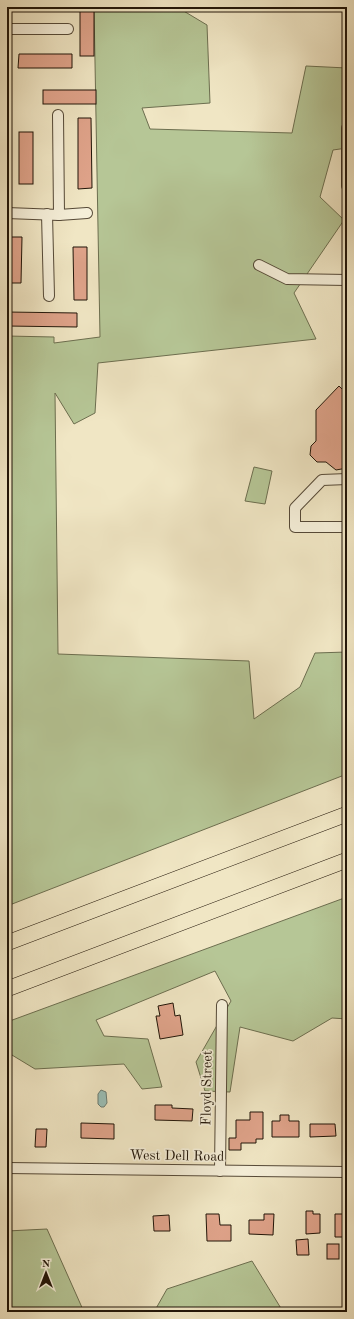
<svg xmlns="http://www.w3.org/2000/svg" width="354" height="1319" font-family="'Old Standard TT',serif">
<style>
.green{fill:#b6c696;stroke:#6c6e4f}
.water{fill:#9abfb7;stroke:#6a7b71}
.building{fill:#dfa38a;stroke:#211508}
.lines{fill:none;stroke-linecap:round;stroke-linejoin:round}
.minor-casing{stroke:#554937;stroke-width:12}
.highway-casing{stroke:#211508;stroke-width:16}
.minor{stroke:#f5efd9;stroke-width:10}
.highway{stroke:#f0e6c4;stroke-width:15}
.labels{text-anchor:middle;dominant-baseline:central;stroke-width:3.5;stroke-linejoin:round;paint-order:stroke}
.street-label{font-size:14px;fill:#211508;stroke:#f5efd9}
</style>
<rect width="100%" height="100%" fill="#f0e6c4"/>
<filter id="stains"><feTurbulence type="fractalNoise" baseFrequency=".005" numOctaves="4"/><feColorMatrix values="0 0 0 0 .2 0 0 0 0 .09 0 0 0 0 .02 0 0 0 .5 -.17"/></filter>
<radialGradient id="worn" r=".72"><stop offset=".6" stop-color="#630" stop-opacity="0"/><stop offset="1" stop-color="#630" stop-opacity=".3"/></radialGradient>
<g class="green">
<polygon points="94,7 177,7 207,25 210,103 142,108 150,129 292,133 306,66 347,68 347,148 333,150 320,197 344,220 294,293 316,339 98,363 95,413 74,424 55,393 58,654 249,661 254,719 300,687 315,653 347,652 347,774 7,906 7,336 54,337 54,343 100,337"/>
<polygon points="254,467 272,471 265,504 245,501"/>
<polygon points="347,897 347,921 343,924 347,929 347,1019 332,1018 293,1041 240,1027 230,1092 205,1091 196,1062 231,1001 215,971 96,1020 104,1036 148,1039 162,1087 142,1089 124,1064 35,1069 7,1052 7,1022"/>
<polygon points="47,1229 84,1312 7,1312 7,1231"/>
<polygon points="252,1261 282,1310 279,1312 154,1312 167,1289"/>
</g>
<polygon class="water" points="101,1090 106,1092 107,1103 104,1107 101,1107 98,1104 98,1094"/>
<g class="building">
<rect x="7" y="7" width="62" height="2"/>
<rect x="80" y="7" width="14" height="49"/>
<polygon points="19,54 72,54 72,68 18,68"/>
<rect x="43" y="90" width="53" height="14"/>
<polygon points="78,118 91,118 92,188 78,189"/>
<rect x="19" y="132" width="14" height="52"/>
<polygon points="9,237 22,237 21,283 8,283"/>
<polygon points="73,247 87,247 87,300 74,300"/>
<polygon points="7,312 77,313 77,327 7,326"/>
<polygon points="339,386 347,394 347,468 336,470 326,462 317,462 310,455 311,446 316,441 316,410"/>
<polygon points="173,1003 175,1016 180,1015 183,1035 160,1039 156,1016 160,1016 158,1006"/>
<polygon points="155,1105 172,1105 172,1108 193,1109 192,1121 155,1120"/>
<polygon points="250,1112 263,1112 263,1139 256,1139 256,1143 241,1143 241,1150 229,1150 229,1138 236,1138 236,1120 250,1120"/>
<polygon points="280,1115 289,1115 289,1121 299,1121 299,1137 272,1137 272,1121 280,1121"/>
<rect x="343" y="1119" width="4" height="13"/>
<polygon points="81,1123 114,1124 114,1139 81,1138"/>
<polygon points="310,1124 335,1124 336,1136 310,1137"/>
<polygon points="36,1129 47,1129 46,1147 35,1147"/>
<polygon points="306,1211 313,1211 313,1214 320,1214 320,1233 306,1234"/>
<polygon points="206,1214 219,1214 220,1225 231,1225 231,1241 207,1241"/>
<polygon points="264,1214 274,1214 273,1235 249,1234 249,1220 264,1220"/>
<polygon points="335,1214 347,1214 345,1237 335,1237"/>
<polygon points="169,1215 170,1231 154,1231 153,1216"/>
<polygon points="308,1239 309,1255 297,1255 296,1240"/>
<rect x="327" y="1244" width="12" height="15"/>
</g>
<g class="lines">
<g class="minor-casing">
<g id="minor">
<polyline points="7,29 68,29"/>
<polyline points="58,115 59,215"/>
<polyline points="347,128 347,186"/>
<polyline points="7,213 59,215 87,213"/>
<polyline points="47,214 49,296"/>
<polyline points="259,265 287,279 347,280"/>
<polyline points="347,479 322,480 295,508 295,527 347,527"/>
<polyline points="7,1168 347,1172"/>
<polyline points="220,1171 222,1005"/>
</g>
</g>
<g class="highway-casing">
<g id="highway">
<polyline points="7,943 347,814"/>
<polyline points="7,989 347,860"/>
</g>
</g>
<use href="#minor" class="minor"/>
<use href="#highway" class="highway"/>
</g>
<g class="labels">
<g class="street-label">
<text transform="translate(207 1088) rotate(-89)">Floyd Street</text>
<text transform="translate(177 1156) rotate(1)">West Dell Road</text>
</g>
</g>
<rect width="354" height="1319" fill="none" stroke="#f0e6c4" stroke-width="24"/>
<rect x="8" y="8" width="338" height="1303" fill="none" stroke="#211508" stroke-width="2"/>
<rect x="12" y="12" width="330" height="1295" fill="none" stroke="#211508"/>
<g transform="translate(46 1273)" stroke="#f5efd9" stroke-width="3" paint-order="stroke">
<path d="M0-3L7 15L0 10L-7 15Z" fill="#211508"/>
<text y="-6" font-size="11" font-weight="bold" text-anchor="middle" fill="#211508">N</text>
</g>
<rect width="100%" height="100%" filter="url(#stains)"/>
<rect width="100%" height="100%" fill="url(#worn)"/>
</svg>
